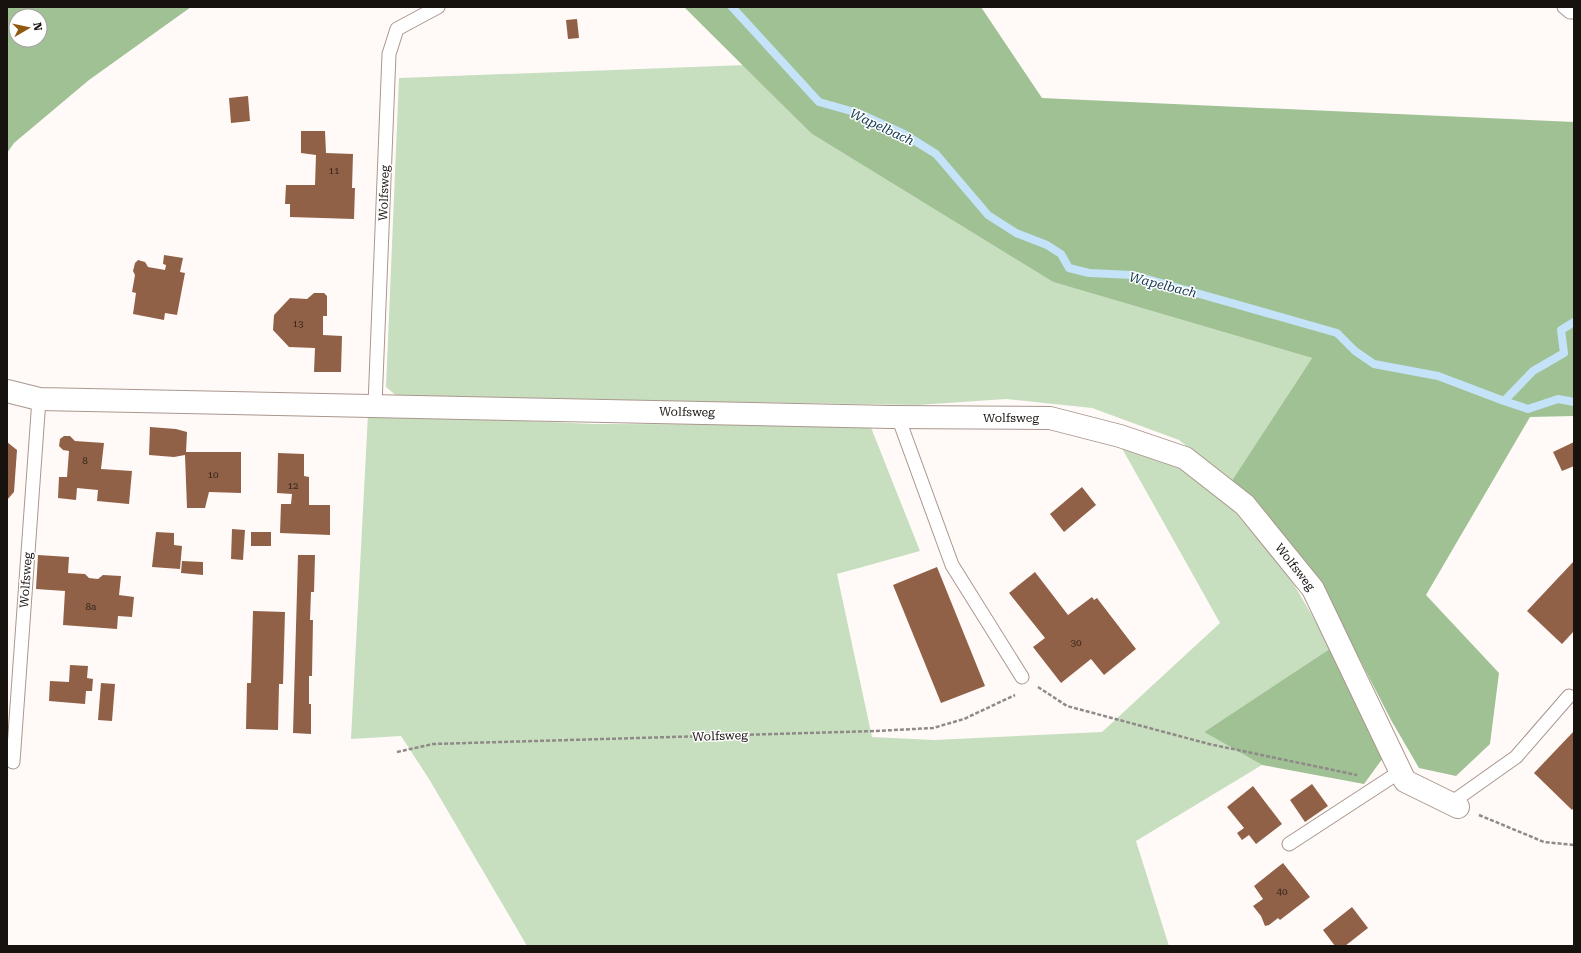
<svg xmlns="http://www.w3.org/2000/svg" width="1581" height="953" font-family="'Roboto Serif',serif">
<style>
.green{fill:#c7dfbf}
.forest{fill:#a0c194;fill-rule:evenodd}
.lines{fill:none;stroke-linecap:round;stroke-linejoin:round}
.stream{stroke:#c5e3f8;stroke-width:8}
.building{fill:#906147}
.lane-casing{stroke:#aa978d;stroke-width:15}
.street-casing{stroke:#aa978d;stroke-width:24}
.path{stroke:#8f8a87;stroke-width:2.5;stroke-dasharray:4 2;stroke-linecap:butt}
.lane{stroke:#fff;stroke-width:13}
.street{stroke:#fff;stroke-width:22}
.labels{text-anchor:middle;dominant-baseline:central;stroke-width:3;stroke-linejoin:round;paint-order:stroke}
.number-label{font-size:10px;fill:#36261c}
.street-label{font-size:12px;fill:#18120e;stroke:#fff}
.water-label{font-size:13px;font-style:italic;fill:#103850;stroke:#fff}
</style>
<rect width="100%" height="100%" fill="#fffaf8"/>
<g class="green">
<polygon points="745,65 812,134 1053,282 1312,358 1231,482 1179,440 1092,408 1006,399 918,405 398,397 386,387 399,78"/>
<polygon points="368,414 594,424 870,425 920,551 837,574 872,737 934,740 1102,732 1220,623 1119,443 1181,469 1241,516 1282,564 1331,648 1204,732 1262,765 1136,841 1169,946 527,946 429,779 401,736 351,739"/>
</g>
<g class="forest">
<path d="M7,7H191L89,80L14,143L7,153ZM16,16H40V40H16Z"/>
<polygon points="684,7 981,7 1042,98 1574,122 1574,416 1530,417 1426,595 1499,673 1490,744 1456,776 1419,768 1391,720 1322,586 1231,482 1312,358 1053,282 812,134"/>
<polygon points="1331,648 1383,758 1364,784 1262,765 1204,732"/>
</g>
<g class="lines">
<g class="stream">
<polyline points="732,7 819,102 858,113 904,134 936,154 988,215 1016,233 1047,245 1061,254 1069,268 1089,273 1133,275 1337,333 1355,351 1374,364 1438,376 1504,401 1533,371 1564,353 1561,330 1574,322"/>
<polyline points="1504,401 1528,409 1558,399 1574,402"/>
</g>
</g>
<g class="building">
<polygon points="577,19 579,38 568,39 566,20"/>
<polygon points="248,96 250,121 231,123 229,98"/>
<polygon points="301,131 325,131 326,153 353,154 352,188 355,188 354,219 290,217 290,204 285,204 286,185 315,185 316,155 301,153"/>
<polygon points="164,255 183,258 180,272 185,273 177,315 165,313 164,320 133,314 136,293 132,292 135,275 133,271 135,263 138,260 145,262 148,267 165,270 166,265 163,264"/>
<polygon points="314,293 324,293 327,296 327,316 323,316 323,335 342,336 341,372 314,372 315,348 289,347 273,330 274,315 290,298 307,299"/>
<polygon points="150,427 176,429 187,432 186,452 241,452 241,493 209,492 205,508 187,508 185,455 174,457 149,455"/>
<polygon points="64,436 70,436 75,441 104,443 101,469 132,471 129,504 97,501 98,490 77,488 76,500 58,498 59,477 67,477 69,451 63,450 59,446 60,439"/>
<polygon points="7,442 17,450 14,492 7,500"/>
<polygon points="1574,442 1574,466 1562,471 1553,452"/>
<polygon points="278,453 304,454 304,476 309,477 309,505 330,505 330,535 280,533 281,504 291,504 292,494 277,493"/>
<polygon points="1082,487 1096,505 1064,532 1050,514"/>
<polygon points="232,529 245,530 243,560 231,559"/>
<polygon points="156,532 174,533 174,545 182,546 180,569 152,567"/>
<rect x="251" y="532" width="20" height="14"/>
<polygon points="38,555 69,557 68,573 85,574 89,578 98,579 103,575 121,576 119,595 134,597 132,617 118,616 117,629 63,625 65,591 36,589"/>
<polygon points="298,555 315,555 314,592 311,592 310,620 313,620 312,676 309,676 309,704 311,704 311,734 293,733"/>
<polygon points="182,561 203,562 203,575 181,573"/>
<polygon points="1574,561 1574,631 1562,644 1527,611"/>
<polygon points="937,567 985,686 941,703 893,585"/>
<polygon points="1035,572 1068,615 1092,597 1094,600 1097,598 1136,649 1104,675 1091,659 1061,683 1033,647 1045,638 1009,593"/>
<polygon points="253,611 285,612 283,684 279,684 278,730 246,729 247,683 251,683"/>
<polygon points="70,665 88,666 87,678 93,679 92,691 86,691 85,704 49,701 50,681 69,682"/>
<polygon points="101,683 115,684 112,721 98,720"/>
<polygon points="1574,731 1574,807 1572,810 1534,773"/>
<polygon points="1312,784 1328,806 1305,822 1290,800"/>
<polygon points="1253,786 1282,824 1256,844 1249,835 1242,840 1237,833 1244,828 1227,807"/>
<polygon points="1283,863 1310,897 1280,920 1278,918 1269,925 1265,926 1261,916 1253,906 1263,899 1254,886"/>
<polygon points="1352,907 1368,928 1345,946 1335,946 1323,930"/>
</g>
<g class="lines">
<g class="lane-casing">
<g id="lane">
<polyline points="1564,7 1570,12 1574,12"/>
<polyline points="375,405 389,54 397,29 438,7"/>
<polyline points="898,417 952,565 1022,677"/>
<polyline points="13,762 39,399"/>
<polyline points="1451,803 1516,757 1569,696"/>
<polyline points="1289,844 1401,771"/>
</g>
</g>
<g class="street-casing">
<polyline id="street" points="7,391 39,399 891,417 1050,418 1120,436 1185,458 1245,505 1313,589 1405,781 1458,807"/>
</g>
<g class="path">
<polyline points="1038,687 1067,706 1209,744 1357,775"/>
<polyline points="397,752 433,744 876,731 933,728 964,719 1015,695"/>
<polyline points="1479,815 1544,842 1574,845"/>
</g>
<use href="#lane" class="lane"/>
<use href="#street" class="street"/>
</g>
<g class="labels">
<g class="number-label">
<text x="334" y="170">11</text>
<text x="298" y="323">13</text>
<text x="85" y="460">8</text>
<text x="213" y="474">10</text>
<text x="293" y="485">12</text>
<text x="91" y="606">8a</text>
<text x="1076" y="642">30</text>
<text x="1282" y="891">40</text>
</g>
<g class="street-label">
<text transform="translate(384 193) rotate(-88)">Wolfsweg</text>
<text transform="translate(687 412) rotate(1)">Wolfsweg</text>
<text x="1011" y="418">Wolfsweg</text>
<text transform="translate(1295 567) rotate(52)">Wolfsweg</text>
<text transform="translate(26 580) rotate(-86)">Wolfsweg</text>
<text transform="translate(720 736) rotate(-2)">Wolfsweg</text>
</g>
<g class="water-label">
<text transform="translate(882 127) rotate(25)">Wapelbach</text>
<text transform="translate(1163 285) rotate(14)">Wapelbach</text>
</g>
</g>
<rect width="1581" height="953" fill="none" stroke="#18120e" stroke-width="16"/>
<g transform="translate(28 28) rotate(81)"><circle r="19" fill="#ffffff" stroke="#a3a09f"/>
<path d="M0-3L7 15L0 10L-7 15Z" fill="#905910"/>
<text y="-6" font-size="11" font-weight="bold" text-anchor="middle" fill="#18120e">N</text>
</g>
</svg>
